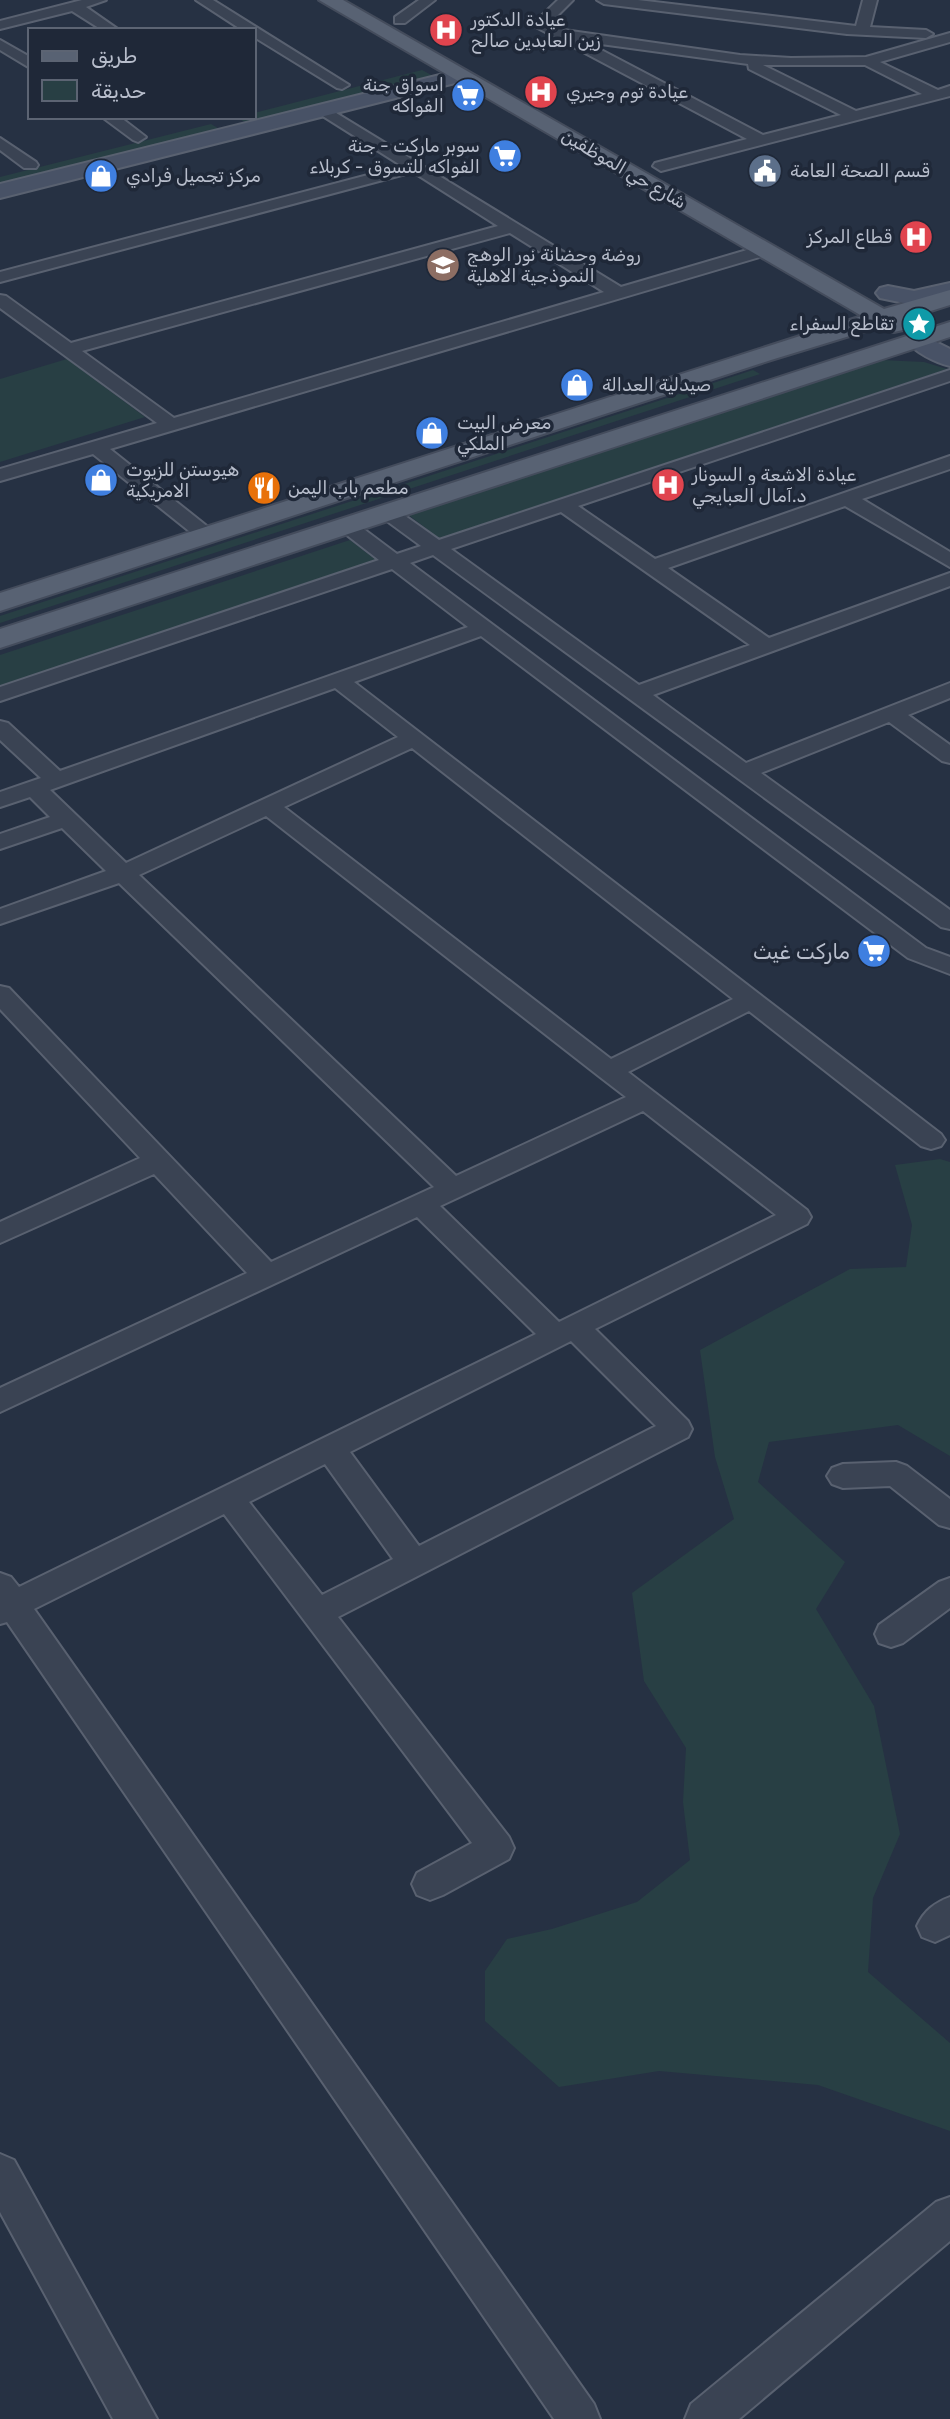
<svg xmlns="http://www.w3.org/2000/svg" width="950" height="2419" font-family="Rubik,'Noto Sans Arabic',sans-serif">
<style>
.green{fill:#283f44}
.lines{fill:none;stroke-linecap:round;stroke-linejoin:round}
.street-casing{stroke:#596170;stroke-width:4}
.secondary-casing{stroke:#596170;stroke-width:4}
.primary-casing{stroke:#444c5c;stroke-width:4}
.street{fill:#3a4353;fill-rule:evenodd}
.secondary{fill:#485266;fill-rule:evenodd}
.primary{fill:#586273;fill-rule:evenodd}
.labels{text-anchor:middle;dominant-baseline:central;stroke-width:7;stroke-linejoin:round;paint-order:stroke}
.far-poi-label{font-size:18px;fill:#b8becc;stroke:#1f2838;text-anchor:start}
.far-street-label{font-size:18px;fill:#b8becc;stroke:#1f2838}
.poi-label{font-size:21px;fill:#b8becc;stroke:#1f2838;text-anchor:end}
</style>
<rect width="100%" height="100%" fill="#263143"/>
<g class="green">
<polygon points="422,70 435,77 248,124 236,117 254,117 254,113"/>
<polygon points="211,124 221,130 0,186 0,177"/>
<polygon points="67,359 145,417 0,462 0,379"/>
<polygon points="881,360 924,362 947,369 440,539 406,513"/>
<polygon points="753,370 760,374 0,623 0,616"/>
<polygon points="350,540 376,560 0,687 0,655"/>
<polygon points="940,1159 950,1162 950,1456 898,1425 769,1442 758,1482 845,1562 816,1609 874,1706 900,1834 873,1898 868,1972 950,2043 950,2131 818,2085 659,2071 559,2087 485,2021 485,1971 507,1939 552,1929 637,1902 690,1860 683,1802 686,1748 644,1681 632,1593 734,1519 715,1457 700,1350 850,1269 906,1267 912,1225 895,1165"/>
</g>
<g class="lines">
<g class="street-casing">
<g id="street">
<polygon points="82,0 106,0 86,7 119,30 102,30 72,11 0,29 0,21"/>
<polygon points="196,0 213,0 349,85 342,89 337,88 254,37 254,30 242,30"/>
<polygon points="419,0 435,0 405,23 395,23 395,17"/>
<path d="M558,0H573L550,23L564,30L740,55L791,58L866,57L950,33V42L880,62L938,90L950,86V96L661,171L653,166L655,163L747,139L536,27V21ZM586,42L748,64L749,69L841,115L763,135ZM763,65H865L922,94L856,111Z"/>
<polygon points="597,0 638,0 856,26 863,0 877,0 870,27 926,30 933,34 926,38 847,34 604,4"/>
<polygon points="0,40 30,57 30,68 0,50"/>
<path d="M323,105L621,287L764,245L772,250L770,254L110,449L213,531L216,535L213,539H199L93,454L0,481V469L157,423L0,308V295L6,296L71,343L498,226L413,172L0,282V272L402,166L318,113L315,110L318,107ZM510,233L604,292L174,418L82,351Z"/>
<polygon points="102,117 120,117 146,137 138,142 133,140"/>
<polygon points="0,138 36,162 38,165 36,168 24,168 0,150"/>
<path d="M950,370V381L578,506L655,559L950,456V469L862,499L950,552V567L845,506L668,568L769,638L950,573V586L653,695L746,763L950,683V698L908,715L950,745V763L942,761L889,722L761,773L950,910V929L941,927L433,555L410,563L926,948L950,957V974L908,958L481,636L354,682L941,1134L945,1140L941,1146L931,1149L921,1146L749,1011L628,1072L807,1210L811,1217L807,1224L595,1329L688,1421L692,1429L688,1437L338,1617L509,1837L514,1848L509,1859L443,1895L430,1900L417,1895L412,1884L417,1873L472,1843L224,1514L34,1609L594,2404L600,2419H554L7,1622L0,1624V1573L11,1577L19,1587L536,1334L417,1217L0,1412V1388L247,1273L154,1174L0,1243V1222L140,1158L0,1009V986L9,988L271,1262L434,1187L119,883L0,924V909L106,871L62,828L0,849V834L50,817L30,797L0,807V792L41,778L0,740V721L8,723L60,771L468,627L392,569L0,701V687L379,560L339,529L336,525L339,521H353L397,554L421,546L380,516L377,512L380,508H394L439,540ZM561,512L750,645L639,685L451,549ZM335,688L398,737L126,863L50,790ZM412,748L733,999L611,1059L284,807ZM266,816L600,1077L626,1097L456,1176L139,875ZM643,1111L776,1215L559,1322L440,1206ZM571,1341L656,1426L419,1546L350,1452ZM325,1464L393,1559L322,1595L249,1502Z"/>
<polygon points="896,1462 907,1466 950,1499 950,1528 939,1525 890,1486 843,1488 832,1484 827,1476 832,1468 843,1464"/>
<polygon points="950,1578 950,1608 903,1643 891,1647 879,1643 875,1634 879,1625 939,1582"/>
<path d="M950,1897V1935L935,1942L922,1937L917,1926C924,1911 934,1903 950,1897Z"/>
<polygon points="0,2154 14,2160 157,2419 113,2419 0,2212"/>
<polygon points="950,2197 950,2241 739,2419 685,2419 691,2404 936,2202"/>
</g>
</g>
<g class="secondary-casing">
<g id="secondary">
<polygon points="460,70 467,72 470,76 467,80 0,198 0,184"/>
<polygon points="950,283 950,297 914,305 880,298 876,293 880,288 888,286 914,291"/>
<path d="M918,333L950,349V366C936,363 914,352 906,340L909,335Z"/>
</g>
</g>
<g class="primary-casing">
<g id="primary">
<polygon points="319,0 343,0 884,309 950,290 950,305 902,320 906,325 903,330 894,332 879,327 771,360 0,611 0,593 862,316"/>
<polygon points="950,322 950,337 0,648 0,629"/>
</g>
</g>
<use href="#street" class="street"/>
<use href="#secondary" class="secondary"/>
<use href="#primary" class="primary"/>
</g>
<defs>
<g id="hospital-disc" transform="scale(1.75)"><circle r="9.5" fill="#e0444e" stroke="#1f2838"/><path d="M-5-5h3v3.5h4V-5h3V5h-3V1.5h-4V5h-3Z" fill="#fff"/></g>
<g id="supermarket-disc" transform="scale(1.75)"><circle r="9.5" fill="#3f7fe0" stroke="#1f2838"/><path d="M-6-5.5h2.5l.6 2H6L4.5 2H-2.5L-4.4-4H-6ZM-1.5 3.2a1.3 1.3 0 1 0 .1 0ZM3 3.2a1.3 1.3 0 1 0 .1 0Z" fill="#fff"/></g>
<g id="civic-disc" transform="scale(1.75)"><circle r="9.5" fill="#5c6f8a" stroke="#1f2838"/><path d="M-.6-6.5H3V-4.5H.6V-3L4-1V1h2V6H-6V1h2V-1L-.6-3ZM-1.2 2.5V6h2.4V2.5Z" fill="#fff"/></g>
<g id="shop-disc" transform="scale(1.75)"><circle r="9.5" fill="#3f7fe0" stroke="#1f2838"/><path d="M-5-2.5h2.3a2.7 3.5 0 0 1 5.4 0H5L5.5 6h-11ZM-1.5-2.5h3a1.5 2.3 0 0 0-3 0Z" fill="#fff"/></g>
<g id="school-disc" transform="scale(1.75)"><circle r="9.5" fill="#8d6e63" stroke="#1f2838"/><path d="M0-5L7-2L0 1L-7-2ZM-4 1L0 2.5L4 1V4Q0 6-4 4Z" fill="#fff"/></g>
<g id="sight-disc" transform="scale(1.75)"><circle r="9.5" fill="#0f9aa8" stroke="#1f2838"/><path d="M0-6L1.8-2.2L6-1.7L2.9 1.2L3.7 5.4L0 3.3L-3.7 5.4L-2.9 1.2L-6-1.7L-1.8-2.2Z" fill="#fff"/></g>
<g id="restaurant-disc" transform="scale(1.75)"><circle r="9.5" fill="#e8710a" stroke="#1f2838"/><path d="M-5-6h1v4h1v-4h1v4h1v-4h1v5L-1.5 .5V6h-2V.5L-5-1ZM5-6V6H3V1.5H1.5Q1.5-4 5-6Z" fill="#fff"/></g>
</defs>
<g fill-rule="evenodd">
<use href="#hospital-disc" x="446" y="30"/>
<use href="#hospital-disc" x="541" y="92"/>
<use href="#supermarket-disc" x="468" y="95"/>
<use href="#supermarket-disc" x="505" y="156"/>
<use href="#civic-disc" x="765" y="171"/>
<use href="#shop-disc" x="101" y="176"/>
<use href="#hospital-disc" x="916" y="237"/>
<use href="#school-disc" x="443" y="265"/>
<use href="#sight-disc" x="919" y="324"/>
<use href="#shop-disc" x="577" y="385"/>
<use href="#shop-disc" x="432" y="433"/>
<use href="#shop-disc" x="101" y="480"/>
<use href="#hospital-disc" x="668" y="485"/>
<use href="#restaurant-disc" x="264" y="488"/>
<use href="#supermarket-disc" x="874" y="951"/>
</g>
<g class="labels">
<g class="far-poi-label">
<text x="471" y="20">عيادة الدكتور<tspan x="471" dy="21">زين العابدين صالح</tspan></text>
<text x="444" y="85" text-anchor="end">اسواق جنة<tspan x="444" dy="21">الفواكه</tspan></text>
<text x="566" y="92">عيادة توم وجيري</text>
<text x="480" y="146" text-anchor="end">سوبر ماركت - جنة<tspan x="480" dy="21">الفواكه للتسوق - كربلاء</tspan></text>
<text x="790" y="171">قسم الصحة العامة</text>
<text x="126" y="176">مركز تجميل فرادي</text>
<text x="892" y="237" text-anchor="end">قطاع المركز</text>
<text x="467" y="255">روضة وحضانة نور الوهج<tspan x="467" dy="21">النموذجية الاهلية</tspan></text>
<text x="894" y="324" text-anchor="end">تقاطع السفراء</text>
<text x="602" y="385">صيدلية العدالة</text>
<text x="457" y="423">معرض البيت<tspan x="457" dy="21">الملكي</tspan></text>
<text x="126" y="470">هيوستن للزيوت<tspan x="126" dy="21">الامريكية</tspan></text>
<text x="692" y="475">عيادة الاشعة و السونار<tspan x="692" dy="21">د.آمال العبايجي</tspan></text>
<text x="288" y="488">مطعم باب اليمن</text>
</g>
<g class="far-street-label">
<text transform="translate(624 169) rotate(30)">شارع حي الموظفين</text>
</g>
<g class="poi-label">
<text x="850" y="951">ماركت غيث</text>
</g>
</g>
<rect x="28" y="28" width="228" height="91" fill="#1f2838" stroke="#5c6473" stroke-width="2"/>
<rect x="42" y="51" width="35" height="10" fill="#586273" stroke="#5c6473" stroke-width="2"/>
<text x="91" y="63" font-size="21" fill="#b8becc">طريق</text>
<rect x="42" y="80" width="35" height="21" fill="#283f44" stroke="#5c6473" stroke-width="2"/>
<text x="91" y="98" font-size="21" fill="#b8becc">حديقة</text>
</svg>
